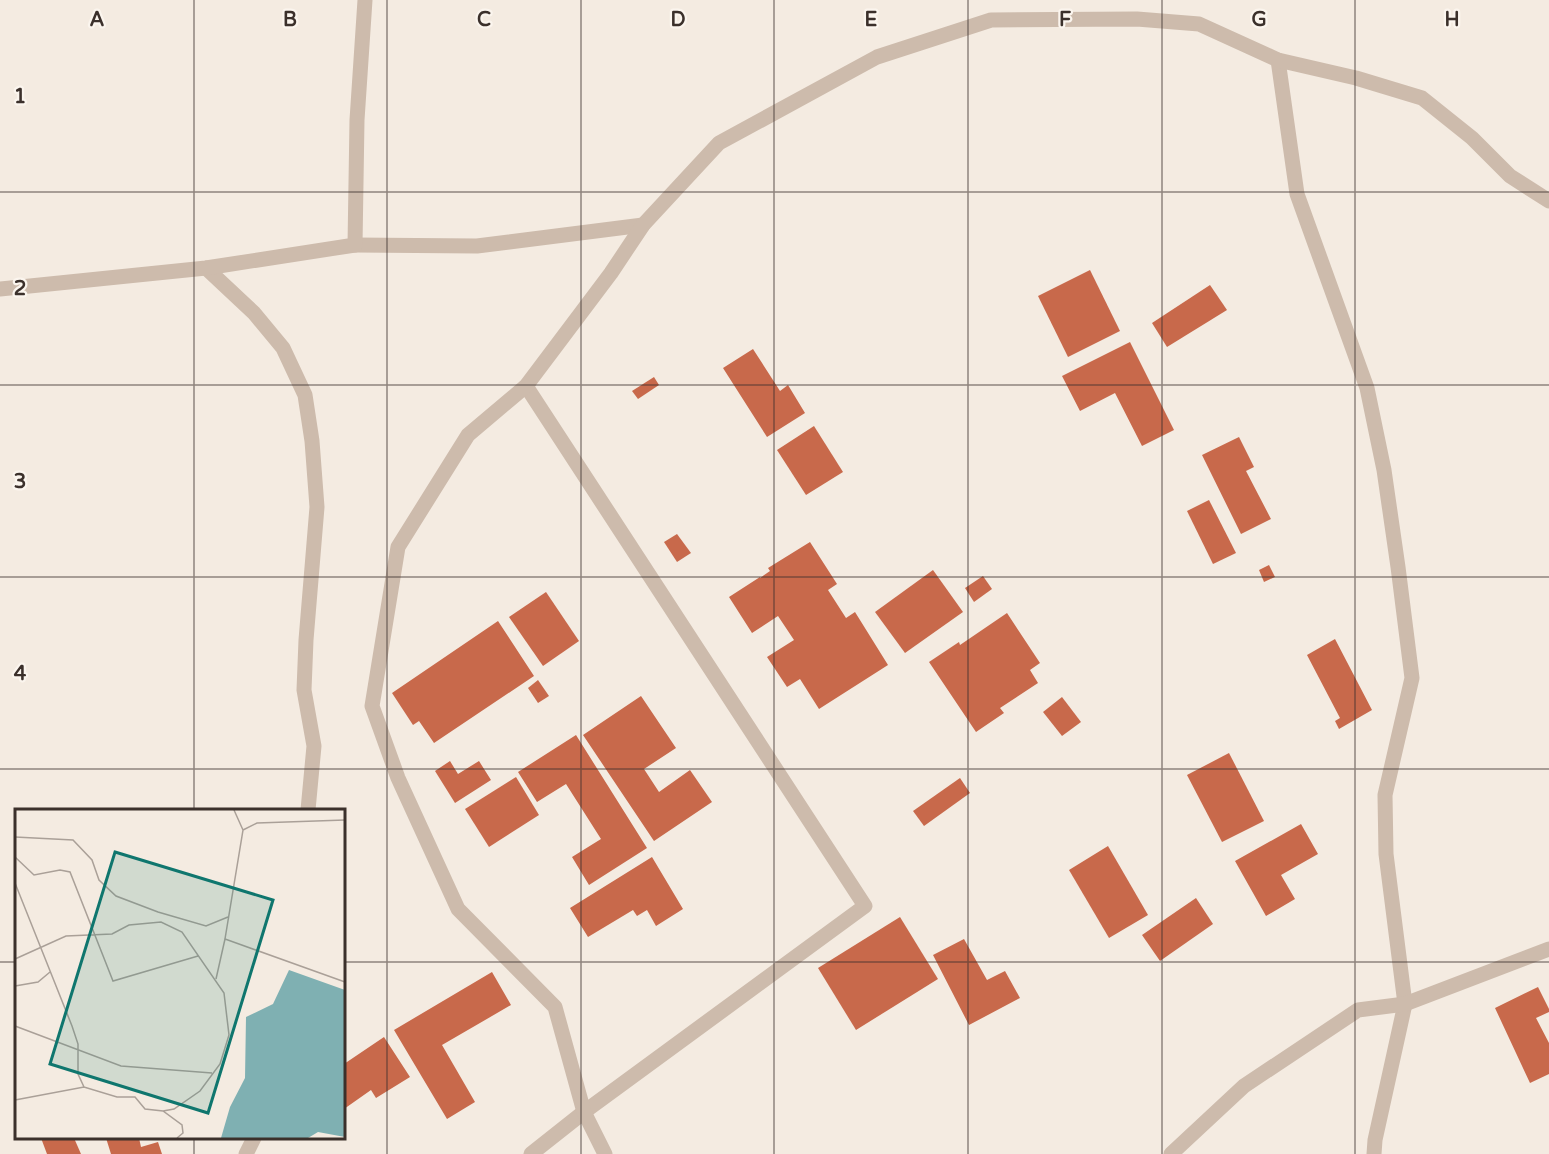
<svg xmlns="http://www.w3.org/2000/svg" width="1549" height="1154" font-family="'Varela Round',sans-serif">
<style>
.building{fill:#c8694b}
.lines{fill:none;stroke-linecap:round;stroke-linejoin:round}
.minor{stroke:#cdbbac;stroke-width:15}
.grid{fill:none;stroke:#3b302b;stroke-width:1.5;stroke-opacity:0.55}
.inset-road{fill:none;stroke:#aaa098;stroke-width:1.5}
.view{fill:#0f766e;fill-opacity:0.15;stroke:#0f766e;stroke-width:3}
.inset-edge{fill:none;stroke:#3b302b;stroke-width:3}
.grid-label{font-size:20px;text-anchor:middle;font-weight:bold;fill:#3b302b;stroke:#fbf5ee;stroke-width:4.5;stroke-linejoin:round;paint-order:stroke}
</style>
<rect width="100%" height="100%" fill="#f4ebe1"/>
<g class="building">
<polygon points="1090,270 1120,331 1068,357 1038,296"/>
<polygon points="1210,285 1227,310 1167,347 1152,323"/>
<polygon points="1130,342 1174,430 1142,446 1115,393 1080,411 1062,376"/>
<polygon points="753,349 780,391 788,385 805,413 767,437 723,368"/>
<polygon points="654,377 659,385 638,399 632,391"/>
<polygon points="814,426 843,472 806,495 777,450"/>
<polygon points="1239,437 1254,467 1246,471 1271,519 1241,534 1202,455"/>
<polygon points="1209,500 1236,553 1213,564 1187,511"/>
<polygon points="677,534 691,553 677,562 664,542"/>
<polygon points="810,542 837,584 828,590 846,618 855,612 888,665 819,709 800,679 787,687 767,657 794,640 778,616 752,633 729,597 760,577 760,578 770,571 768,568"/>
<polygon points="1269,565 1275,577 1264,582 1259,570"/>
<polygon points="933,570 963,612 905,653 875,612"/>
<polygon points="983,576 992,589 974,602 965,588"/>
<polygon points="546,592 579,641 543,666 509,617"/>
<polygon points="1007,613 1040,663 1030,670 1038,683 1000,708 1004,713 976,732 929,662 959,642 960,645"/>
<polygon points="498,621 534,676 434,743 419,721 413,725 392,693"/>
<polygon points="1335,639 1372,710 1339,729 1335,721 1340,718 1307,655"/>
<polygon points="538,680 549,696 538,703 528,688"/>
<polygon points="641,696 676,748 644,769 659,792 690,770 712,802 654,841 583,735"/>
<polygon points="1062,697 1081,722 1062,736 1043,712"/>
<polygon points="576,735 647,848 589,885 572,857 601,839 566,784 537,802 518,772"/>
<polygon points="1229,753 1264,821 1222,842 1187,775"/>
<polygon points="450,761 458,774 479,761 491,780 455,803 435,771"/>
<polygon points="516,777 539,815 489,847 465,809"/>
<polygon points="960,778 970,793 924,826 913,811"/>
<polygon points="1301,824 1318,854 1281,875 1295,899 1266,916 1235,861"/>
<polygon points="1108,846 1148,915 1109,938 1069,870"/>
<polygon points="652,857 683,909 656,926 647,910 637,916 633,910 588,937 570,908"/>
<polygon points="1196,898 1213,924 1160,961 1142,935"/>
<polygon points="900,917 938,979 856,1030 818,968"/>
<polygon points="964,939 987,980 1005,971 1020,998 969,1025 933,955"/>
<polygon points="492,972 511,1005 442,1045 475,1102 447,1119 394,1030"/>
<polygon points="1538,987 1549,1009 1549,1012 1536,1018 1549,1043 1549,1074 1530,1083 1495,1008"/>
<polygon points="384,1037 410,1077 376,1098 371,1090 344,1109 344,1064"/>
<polygon points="41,1138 74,1138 81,1154 47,1154"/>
<polygon points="106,1138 139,1138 141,1147 158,1142 162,1154 111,1154"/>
</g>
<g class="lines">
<g class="minor">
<polyline points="1278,60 1297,194 1367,388 1384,470 1398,567 1412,678 1385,795 1386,854 1405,1004 1375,1140 1374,1154"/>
<polyline points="355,245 477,246 643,225"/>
<polyline points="206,268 254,313 283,348 305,395 312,441 317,507 306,640 304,690 314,746 308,810"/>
<polyline points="0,289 206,268 355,245 357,120 365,0"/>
<polyline points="526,386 865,906 584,1112 531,1154"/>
<polyline points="246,1154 254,1138"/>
<polyline points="605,1154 584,1112 555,1007 458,909 398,778 372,706 398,547 468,435 526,386 611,273 643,225 719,143 877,57 991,20 1137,19 1199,24 1278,60 1356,78 1422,98 1472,138 1510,176 1549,201"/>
<polyline points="1171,1154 1244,1086 1358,1010 1405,1004 1549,949"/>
</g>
</g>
<path class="grid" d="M194,0V810M387,0V1154M581,0V1154M774,0V1154M968,0V1154M1162,0V1154M1355,0V1154M0,192H1549M0,385H1549M0,577H1549M0,769H1549M0,962H16M344,962H1549M194,1138V1154"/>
<g transform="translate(15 809)">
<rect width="330" height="330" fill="#f4ebe1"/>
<path d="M274,161L330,181V328L303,323L293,329H206L215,298L230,269L231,208L258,195Z" fill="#7fb0b2"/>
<path class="inset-road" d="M219,1L228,21L210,130L330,173M228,21L242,14L330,11M0,28L58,31L77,51L84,71L101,87L143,103L191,117L213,108M0,48L19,66L45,61L55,63L98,172L183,147M0,74L57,217L63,235V265L69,278M0,150L51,127L97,125L114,116L146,113L167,123L209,184L214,226L205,255L185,282L159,300L148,302M201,170L210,130M0,177L23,173L35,163M0,217L106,257L197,264M0,291L69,278L102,288H120L130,300L148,302L167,316L168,324L162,329"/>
<path class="view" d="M100,43L258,91L193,304L35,255Z"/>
<rect width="330" height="330" class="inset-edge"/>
</g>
<g class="grid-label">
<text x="97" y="26">A</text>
<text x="290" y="26">B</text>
<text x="484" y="26">C</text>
<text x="678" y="26">D</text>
<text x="871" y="26">E</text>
<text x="1065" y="26">F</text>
<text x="1259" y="26">G</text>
<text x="1452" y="26">H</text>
<text x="20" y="103">1</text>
<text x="20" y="295">2</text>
<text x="20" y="488">3</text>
<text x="20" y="680">4</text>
</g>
</svg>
